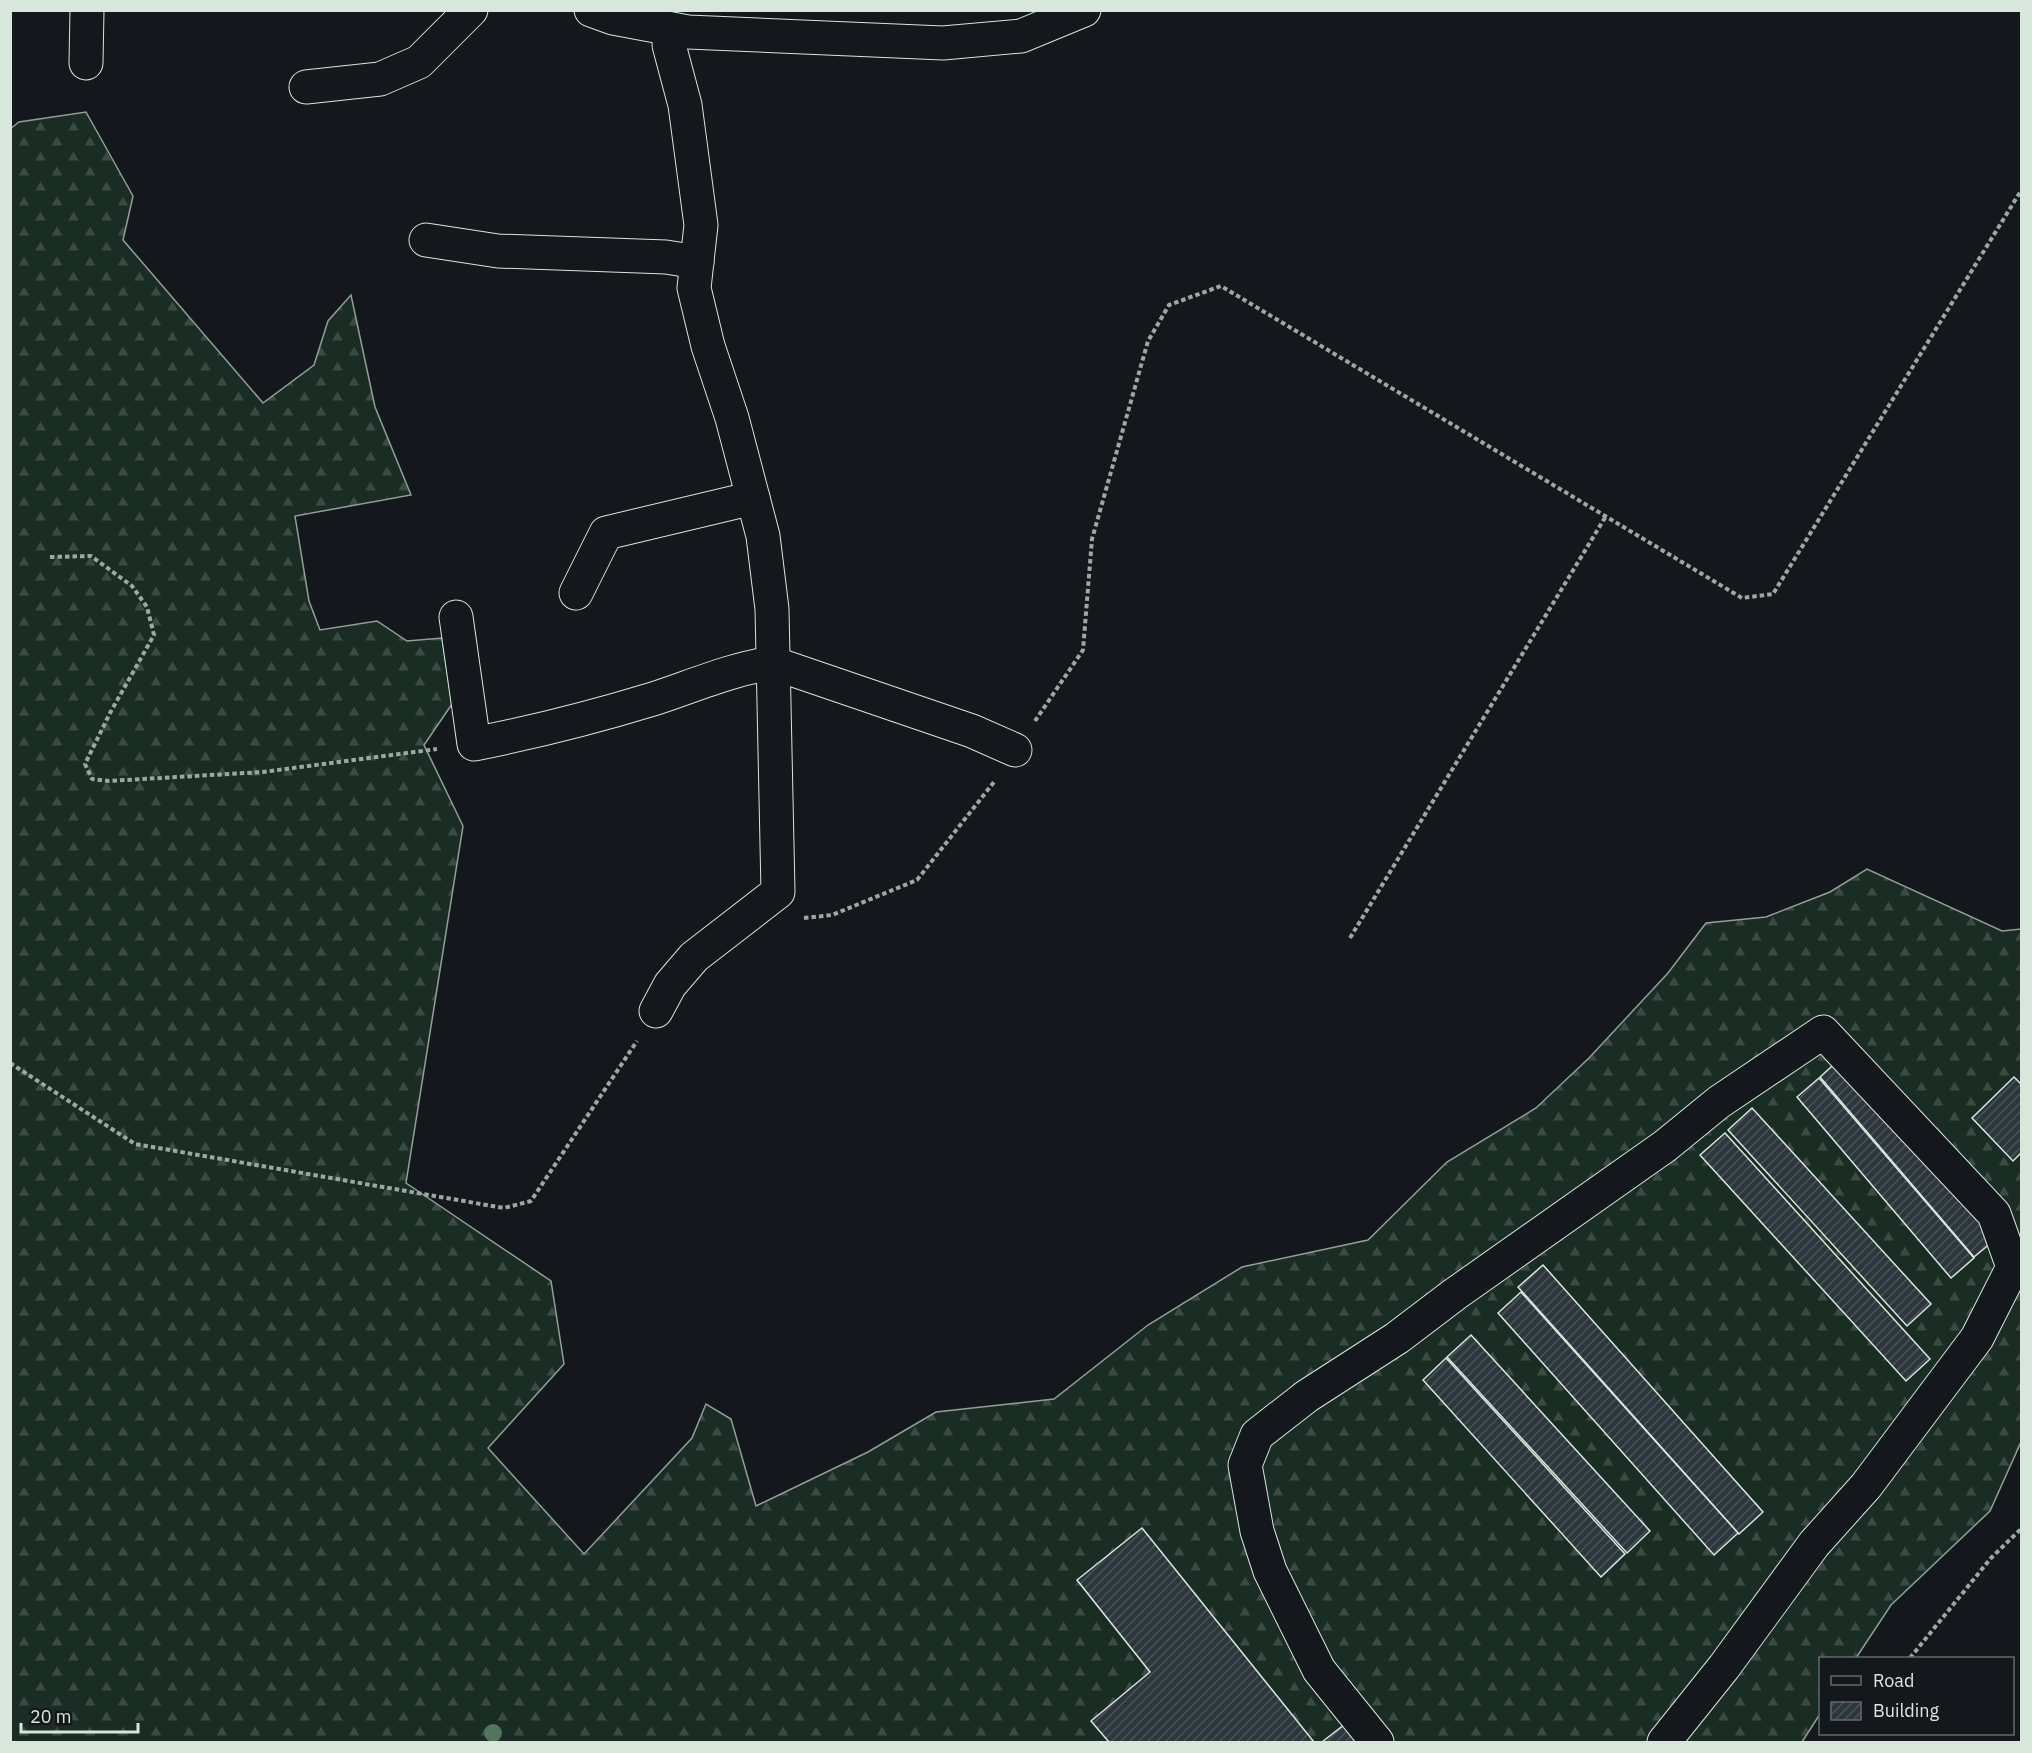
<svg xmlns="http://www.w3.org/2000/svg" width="2032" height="1753" font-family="'IBM Plex Sans',sans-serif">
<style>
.forest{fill:url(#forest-firs);stroke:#939e99;stroke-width:1.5}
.building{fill:url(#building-hatch);stroke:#d8e6dc;stroke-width:1.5}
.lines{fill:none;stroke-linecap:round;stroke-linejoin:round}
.minor-casing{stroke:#d8e6dc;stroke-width:35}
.path{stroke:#9da8a2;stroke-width:4;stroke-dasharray:4.5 3;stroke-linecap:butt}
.minor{stroke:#14181c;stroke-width:33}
.tree{fill:#55745f}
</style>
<defs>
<pattern id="forest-firs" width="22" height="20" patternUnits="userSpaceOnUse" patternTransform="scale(1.5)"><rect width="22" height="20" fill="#1a2d24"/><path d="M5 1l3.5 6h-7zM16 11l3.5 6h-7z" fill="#3b4b43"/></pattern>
<pattern id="building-hatch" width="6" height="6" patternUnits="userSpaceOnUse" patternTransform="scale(1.5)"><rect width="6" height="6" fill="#2c363c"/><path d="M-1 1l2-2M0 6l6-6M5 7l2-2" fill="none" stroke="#4a5358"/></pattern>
</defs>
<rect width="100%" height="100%" fill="#14181c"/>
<polygon class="forest" points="86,112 133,196 123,240 263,403 314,365 328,321 351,295 375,407 411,495 295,516 309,601 320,630 377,621 407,641 442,638 452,704 424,745 463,826 406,1183 551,1281 564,1364 488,1448 584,1554 692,1438 706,1404 731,1419 756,1506 868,1452 936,1412 1054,1399 1148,1325 1242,1267 1368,1240 1447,1162 1536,1108 1589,1058 1668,973 1706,923 1766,917 1830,892 1867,869 2002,931 2021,929 2021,1442 1990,1511 1891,1605 1856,1658 1820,1658 1820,1714 1802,1742 11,1742 10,129 19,122"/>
<g class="building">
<polygon points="1842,1057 1997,1238 1974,1257 1820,1077"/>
<polygon points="2014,1077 2022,1085 2022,1152 2013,1161 1972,1118"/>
<polygon points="1819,1078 1974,1258 1951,1278 1797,1097"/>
<polygon points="1752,1108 1931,1304 1907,1326 1728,1130"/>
<polygon points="1725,1133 1930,1359 1906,1381 1700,1155"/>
<polygon points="1543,1265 1763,1512 1739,1534 1518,1287"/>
<polygon points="1521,1292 1738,1533 1714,1555 1498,1313"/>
<polygon points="1471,1335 1650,1531 1627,1553 1447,1357"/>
<polygon points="1446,1358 1625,1554 1601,1577 1423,1380"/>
<polygon points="1142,1528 1314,1742 1109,1742 1091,1721 1150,1672 1077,1580"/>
<polygon points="1349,1721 1366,1742 1322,1742"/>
</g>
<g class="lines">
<g class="minor-casing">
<g id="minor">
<polyline points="591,10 613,18 688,32 943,43 1021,36 1084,10"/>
<polyline points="86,63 87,10"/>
<polyline points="306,87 380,79 419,62 471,10"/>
<polyline points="426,240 498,251 666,257 697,262"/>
<polyline points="576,593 606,533 753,498"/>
<path d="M456,617L474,744C535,732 594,717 653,699C693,686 731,669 773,663L972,731L1015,750"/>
<polyline points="656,1011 670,985 694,957 778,892 772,609 763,536 732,418 708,346 694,288 701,225 685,105 669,45 671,29"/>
<polyline points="1377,1742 1319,1670 1270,1571 1257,1531 1245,1465 1257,1435 1307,1396 1397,1338 1455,1294 1665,1146 1719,1102 1823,1032 1994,1214 2013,1267 1977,1338 1866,1486 1814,1544 1724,1667 1664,1742"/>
</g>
</g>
<g class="path">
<polyline points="50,557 91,556 132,586 147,607 154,635 110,713 85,764 92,779 109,781 263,772 437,749"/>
<polyline points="1035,721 1083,650 1092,539 1148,341 1169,305 1221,286 1742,598 1773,594 2022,189"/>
<polyline points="804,918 832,915 917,880 994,782"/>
<polyline points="1350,938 1606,516"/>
<polyline points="10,1063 135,1144 504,1208 531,1201 637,1041"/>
<polyline points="1910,1658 1991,1558 2022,1528"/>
</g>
<use href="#minor" class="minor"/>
</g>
<circle class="tree" cx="493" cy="1733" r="9"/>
<rect width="2032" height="1753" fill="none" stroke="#d8e6dc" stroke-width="24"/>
<rect x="1819" y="1657" width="195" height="78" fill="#14181c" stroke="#626a69" stroke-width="1.5"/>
<rect x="1831" y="1676" width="30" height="9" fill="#14181c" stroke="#626a69" stroke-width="1.5"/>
<text x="1873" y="1687" font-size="18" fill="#d8e6dc">Road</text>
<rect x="1831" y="1702" width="30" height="18" fill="url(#building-hatch)" stroke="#626a69" stroke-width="1.5"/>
<text x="1873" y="1717" font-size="18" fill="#d8e6dc">Building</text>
<path d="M21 1723v9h117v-9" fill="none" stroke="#d8e6dc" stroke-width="3"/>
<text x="30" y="1723" font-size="18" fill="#d8e6dc" stroke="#14181c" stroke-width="4.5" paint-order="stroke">20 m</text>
</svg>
